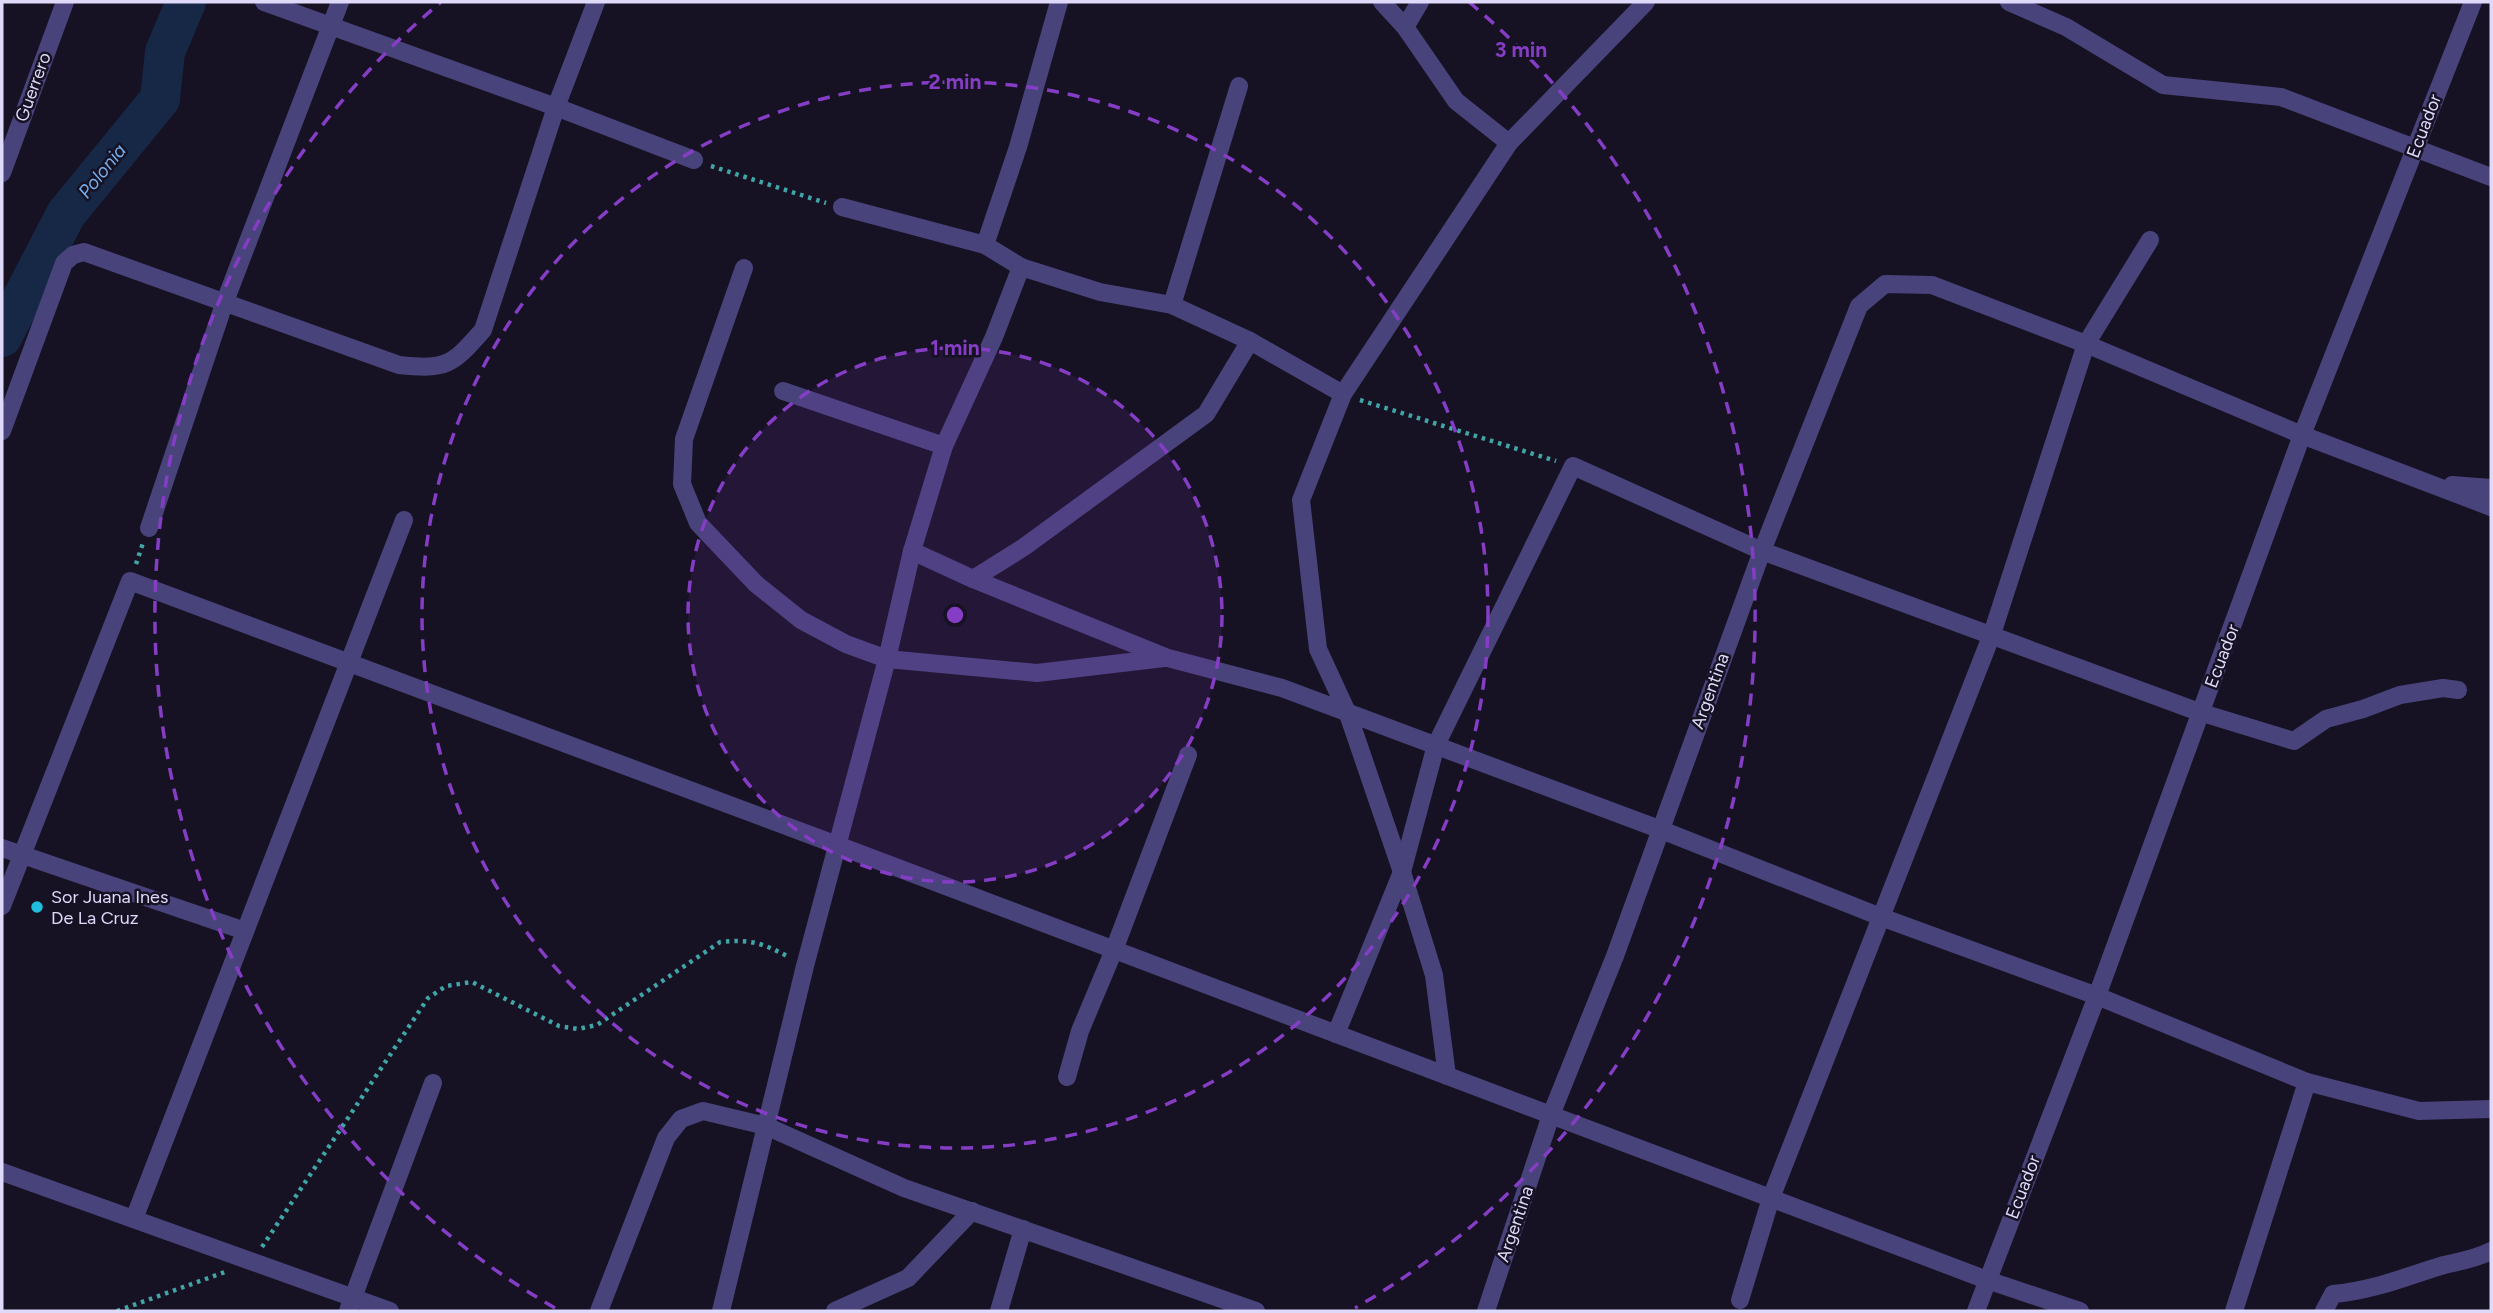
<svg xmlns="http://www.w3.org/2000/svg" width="2493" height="1313" font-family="Figtree,sans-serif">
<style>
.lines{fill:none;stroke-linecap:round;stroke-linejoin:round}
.river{stroke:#172746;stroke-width:40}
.path{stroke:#40a5a6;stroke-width:4.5;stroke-dasharray:3.5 5;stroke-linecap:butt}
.minor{stroke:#49437b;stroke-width:18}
.ring{fill:none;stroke:#853dc5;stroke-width:3.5;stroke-dasharray:12 9}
.poi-dot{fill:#1fbedf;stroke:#161223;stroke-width:2.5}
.labels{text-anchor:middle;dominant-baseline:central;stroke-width:5;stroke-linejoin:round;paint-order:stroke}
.street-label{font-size:18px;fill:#dfd9fa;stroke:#161223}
.poi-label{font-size:18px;fill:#dfd9fa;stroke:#161223;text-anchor:start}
.water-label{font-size:19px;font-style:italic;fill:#75aceb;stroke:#161223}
.centre{fill:#853dc5;stroke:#161223;stroke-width:3.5}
.ring-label{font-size:21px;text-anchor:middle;font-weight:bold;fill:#853dc5;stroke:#161223;stroke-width:5;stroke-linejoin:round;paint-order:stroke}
</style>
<rect width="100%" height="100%" fill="#161223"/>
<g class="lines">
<polyline class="river" points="2,337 66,214 160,99 165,52 186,2"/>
<g class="path">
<polyline points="711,166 826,203"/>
<polyline points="1360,400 1556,461"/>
<polyline points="136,564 143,543"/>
<path d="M262,1247L428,998L446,986L472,982L559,1026L578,1029L597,1025L720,942C751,939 762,943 789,957"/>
<polyline points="117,1311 225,1272"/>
</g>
<g class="minor">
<polyline points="264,2 556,107 694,160"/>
<polyline points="1382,2 1405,27 1456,101 1509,143"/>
<polyline points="2009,2 2066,27 2163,85 2281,97 2491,177"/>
<polyline points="1405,27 1420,2"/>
<polyline points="2,173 65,2"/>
<polyline points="842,207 985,245 1021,267 1100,292 1172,305 1250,341 1343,394"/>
<polyline points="985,245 1018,147 1059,2"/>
<polyline points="744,268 684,439 682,484 698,523 756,584 801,620 846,644 887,659 1037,673 1164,658"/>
<polyline points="1172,305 1239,86"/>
<polyline points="783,391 944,446"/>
<path d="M2,431L64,263L73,255L84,252L399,365C447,370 452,365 483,330L556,107L596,2"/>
<polyline points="2452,485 2491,488"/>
<polyline points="149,528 224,304 340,2"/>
<polyline points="912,551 973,579 1024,547 1206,414 1250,341"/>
<polyline points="973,579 1168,658 1282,688 1659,829 1881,917 2097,996 2307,1082 2419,1111 2491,1109"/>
<polyline points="2,848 245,931"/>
<polyline points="2,906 130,581 837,845 1987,1280 2080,1311"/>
<polyline points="1336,1034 1402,872 1436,745 1573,466 1762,551 2199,712 2294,741 2326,719 2363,709 2400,695 2443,688 2458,690"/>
<polyline points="1447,1076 1434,975 1402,872 1348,714 1318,649 1301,500 1343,394 1509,143 1646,2"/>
<polyline points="1067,1077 1080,1031 1114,950 1188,755"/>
<polyline points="2,1172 390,1311"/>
<polyline points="134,1219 404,520"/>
<polyline points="1740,1300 1771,1198 1992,634 2086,344 2150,240"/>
<polyline points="348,1311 433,1083"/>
<polyline points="599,1311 666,1138 681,1119 703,1111 766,1126 904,1188 1256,1311"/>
<polyline points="721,1311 805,966 887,659 912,551 944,446 994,337 1021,267"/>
<polyline points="835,1311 908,1278 972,1211"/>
<polyline points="999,1311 1023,1229"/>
<polyline points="1486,1311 1551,1115 1615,956 1762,551 1859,306 1885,284 1932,285 2086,344 2302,435 2491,507"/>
<polyline points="1976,1311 2097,996 2302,435 2473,2"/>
<polyline points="2234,1311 2307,1082"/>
<path d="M2324,1311L2333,1294C2372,1291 2407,1276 2444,1265C2461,1261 2476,1259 2491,1251"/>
</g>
</g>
<circle cx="955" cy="615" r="267" fill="#853dc5" fill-opacity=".12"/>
<g class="ring">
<circle cx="955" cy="615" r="267"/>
<circle cx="955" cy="615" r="533"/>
<path d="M555 1308A800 800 0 0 1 441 2M1469 2A800 800 0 0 1 1355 1308"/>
</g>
<circle class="poi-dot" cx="37" cy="907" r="7"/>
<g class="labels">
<g class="street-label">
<text transform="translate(33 87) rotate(-70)">Guerrero</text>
<text transform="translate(2424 126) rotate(-69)">Ecuador</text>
<text transform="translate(2222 656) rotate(-69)">Ecuador</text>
<text transform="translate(1710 691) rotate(-70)">Argentina</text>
<text transform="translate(2023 1187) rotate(-69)">Ecuador</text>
<text transform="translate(1515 1224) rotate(-71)">Argentina</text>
</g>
<g class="poi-label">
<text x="51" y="897">Sor Juana Ines<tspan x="51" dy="21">De La Cruz</tspan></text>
</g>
<g class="water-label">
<text transform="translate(102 171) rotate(-51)">Polonia</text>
</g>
</g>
<circle cx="955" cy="615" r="10" class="centre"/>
<g class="ring-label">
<text x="1521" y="57">3 min</text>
<text x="955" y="89">2 min</text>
<text x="955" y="355">1 min</text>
</g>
<rect width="2493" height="1313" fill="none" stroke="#dfd9fa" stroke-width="7"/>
</svg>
